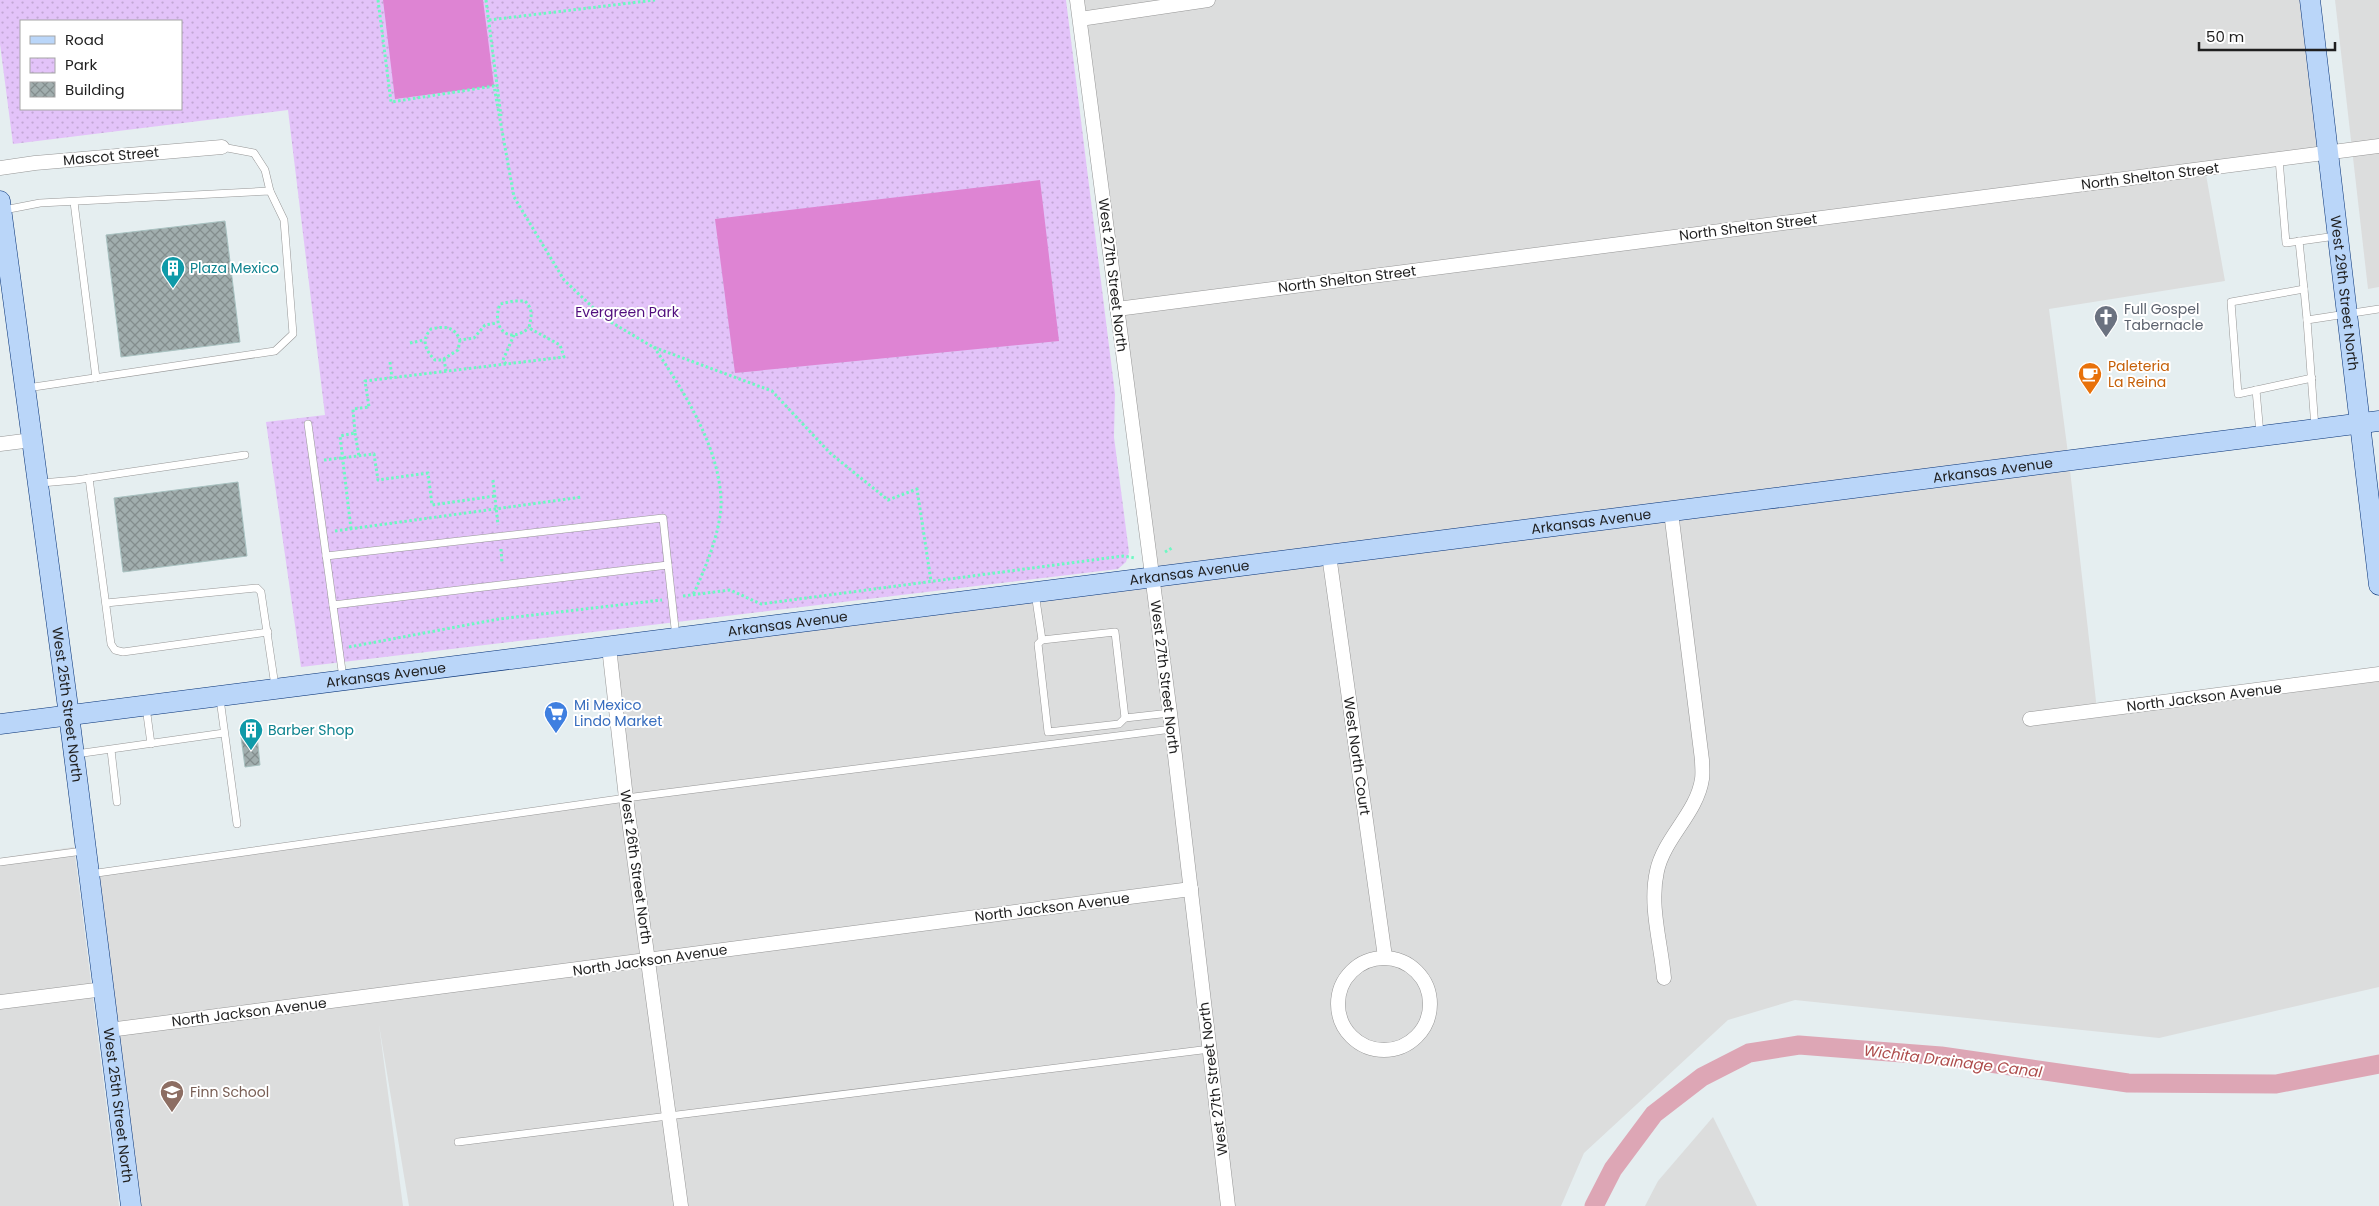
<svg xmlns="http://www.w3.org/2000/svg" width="2379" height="1206" font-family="Poppins,sans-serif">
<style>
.residential{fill:#dcdddd}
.park{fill:url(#park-dots);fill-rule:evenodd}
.pitch{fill:#de84d3}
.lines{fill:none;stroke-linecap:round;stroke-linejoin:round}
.canal{stroke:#dda6b5;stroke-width:19}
.building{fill:url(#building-cross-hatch);stroke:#a8c1c0}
.lane-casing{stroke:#969696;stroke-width:8}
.street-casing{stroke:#969696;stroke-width:15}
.secondary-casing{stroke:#063176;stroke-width:21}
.path{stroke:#6ef8c3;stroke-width:3;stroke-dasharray:2.5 2.5;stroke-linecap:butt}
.lane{stroke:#fff;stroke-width:7}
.street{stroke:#fff;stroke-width:14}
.secondary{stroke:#bad6f9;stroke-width:20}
.labels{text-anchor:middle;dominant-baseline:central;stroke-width:4;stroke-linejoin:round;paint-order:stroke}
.street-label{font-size:14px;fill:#1f1f1f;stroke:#fff}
.culture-label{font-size:14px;fill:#0d838f;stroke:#fff;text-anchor:start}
.worship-label{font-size:14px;fill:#5b616d;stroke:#fff;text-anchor:start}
.park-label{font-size:14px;fill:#500d7d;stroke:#fff}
.food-label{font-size:14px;fill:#c56008;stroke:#fff;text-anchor:start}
.shop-label{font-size:14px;fill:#366cbe;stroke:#fff;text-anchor:start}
.education-label{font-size:14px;fill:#785e54;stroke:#fff;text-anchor:start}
.water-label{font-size:15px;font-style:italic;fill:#ae4d4c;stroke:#fff}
</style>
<defs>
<pattern id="park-dots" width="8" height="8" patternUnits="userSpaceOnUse" patternTransform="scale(1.25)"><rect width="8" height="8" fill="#e3c3f9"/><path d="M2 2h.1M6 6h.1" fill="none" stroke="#c2a7d5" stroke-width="1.8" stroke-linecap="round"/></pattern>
<pattern id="building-cross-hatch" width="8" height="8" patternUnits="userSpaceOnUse" patternTransform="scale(1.25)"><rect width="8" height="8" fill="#a1aeae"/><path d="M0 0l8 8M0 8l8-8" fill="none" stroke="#838d8d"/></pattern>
</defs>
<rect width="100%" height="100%" fill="#e5eef0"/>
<g class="residential">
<polygon points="1075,0 2306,0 2329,153 2205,169 2225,281 2049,309 2069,461 2097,710 2379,674 2379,987 2159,1038 1795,1000 1728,1020 1584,1153 1561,1206 409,1206 379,1025 403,1206 131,1206 89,874 626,798 609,647 1152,577"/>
<polygon points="2335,0 2379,0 2379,287 2368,289"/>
<polygon points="74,847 119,1206 0,1206 0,858"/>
<polygon points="1713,1117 1757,1206 1645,1206 1658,1181"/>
</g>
<path class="park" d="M0,0H1066L1115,394L1114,437L1129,552L1126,562L1118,569L301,667L266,422L325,415L288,110L13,144L0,44ZM21,21H181V109H21Z"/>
<g class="pitch">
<polygon points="383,0 483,0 494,86 395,99"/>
<polygon points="1040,180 1059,341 735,373 715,219"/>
</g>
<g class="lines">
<polyline class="canal" points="1594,1206 1613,1169 1654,1114 1702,1077 1749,1053 1799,1045 1941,1056 2128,1083 2276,1084 2379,1064"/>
</g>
<g class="building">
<polygon points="225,221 240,342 121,357 106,235"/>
<polygon points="238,482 247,556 123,572 114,498"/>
<polygon points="257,735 260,765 245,767 241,737"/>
</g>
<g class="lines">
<g class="lane-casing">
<g id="lane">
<polyline points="222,147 254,153 265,170 270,191"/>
<polyline points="2279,159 2286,243 2336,236"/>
<polyline points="74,202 96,378"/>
<polyline points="4,210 40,203 270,191 284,220 293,334 275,351 27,388"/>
<polyline points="2299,241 2304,289"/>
<polyline points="2307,320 2304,289 2231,302 2238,394 2312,378"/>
<polyline points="2256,390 2260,434"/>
<polyline points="308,424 343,678"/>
<polyline points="2315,428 2307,320 2379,309"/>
<polyline points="89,478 111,644 115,650 123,652 268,632"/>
<polyline points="41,483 76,480 245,455"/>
<polyline points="326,556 663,518 668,565"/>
<polyline points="1035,593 1042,640 1115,632 1125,718 1170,713"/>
<polyline points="106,603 257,588 261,592 275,686"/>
<polyline points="333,605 668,565 676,637"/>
<polyline points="1042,640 1038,644 1048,732 1119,724 1125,718"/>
<polyline points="220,699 237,824"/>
<polyline points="146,707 151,744"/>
<polyline points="111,750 117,802"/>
<polyline points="76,754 224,733"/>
<polyline points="0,862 83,851"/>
<polyline points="90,874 626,798 1172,729"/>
<polyline points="458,1142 1210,1049"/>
</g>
</g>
<g class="street-casing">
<g id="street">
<polyline points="1077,0 1170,713 1228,1206"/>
<polyline points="1080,19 1208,0"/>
<polyline points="0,168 35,163 222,147"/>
<polyline points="1117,309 2379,146"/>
<polyline points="0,444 32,440"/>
<polyline points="1329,555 1385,957"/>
<polyline points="609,647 626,798 681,1206"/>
<polyline points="2030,719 2379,674"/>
<circle cx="1384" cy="1004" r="46"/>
<path d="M1664,978C1661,943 1649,906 1657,871C1664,838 1697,813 1702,779C1703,773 1702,766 1702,760L1671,512"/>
<polyline points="0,1002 104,989"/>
<polyline points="109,1030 1191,889"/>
</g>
</g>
<g class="secondary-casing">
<g id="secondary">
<path id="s1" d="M2310,0L2379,585"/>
<path id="s2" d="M0,201L69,715L131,1206"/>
<path id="s3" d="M0,724L2379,421"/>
</g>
</g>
<g class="path">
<polyline points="378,0 391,102 494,86 514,197 564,280 604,318 653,347 772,391 830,453 888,500 917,489 931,581"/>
<polyline points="486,0 501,116"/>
<polyline points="489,20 655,0"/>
<path d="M460,340L458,350L442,360H435C425,350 421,340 431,329C445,326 454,326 460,340L474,338L485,325L497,323"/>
<polyline points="410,343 424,340"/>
<path d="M654,347C683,390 719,446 721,500C722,529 705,569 693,595"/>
<polyline points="444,359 446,371"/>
<polyline points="390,362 392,378"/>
<polyline points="506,364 503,360 514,335"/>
<polyline points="355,433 359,456"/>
<polyline points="324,460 374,454 378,480 428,473 432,505 495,496"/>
<polyline points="493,480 498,525"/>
<path d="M351,529L340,436L355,433L353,409L369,407L365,381L564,357L560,345L529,328C531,317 534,310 525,301H514L500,304C491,328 508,345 529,328"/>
<polyline points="335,531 582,497"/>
<polyline points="501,549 502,563"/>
<polyline points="1165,552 1172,548"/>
<polyline points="683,596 730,590 761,604 1123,556 1135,558"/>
<polyline points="349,647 499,619 662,600"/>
</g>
<use href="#lane" class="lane"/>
<use href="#street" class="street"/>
<use href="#secondary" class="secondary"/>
</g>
<defs>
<g id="building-pin" transform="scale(1.25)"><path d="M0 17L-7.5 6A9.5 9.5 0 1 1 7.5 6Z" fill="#0f9aa8" stroke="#fff"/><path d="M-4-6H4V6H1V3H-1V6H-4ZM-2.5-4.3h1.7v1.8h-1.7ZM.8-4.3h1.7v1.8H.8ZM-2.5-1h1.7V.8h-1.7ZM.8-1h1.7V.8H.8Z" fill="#fff"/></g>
<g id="church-pin" transform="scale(1.25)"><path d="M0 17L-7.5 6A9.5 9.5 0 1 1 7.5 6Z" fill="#6b7280" stroke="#fff"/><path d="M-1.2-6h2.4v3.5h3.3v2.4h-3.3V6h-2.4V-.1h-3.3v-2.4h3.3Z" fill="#fff"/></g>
<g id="cafe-pin" transform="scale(1.25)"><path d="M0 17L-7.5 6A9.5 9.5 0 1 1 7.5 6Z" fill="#e8710a" stroke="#fff"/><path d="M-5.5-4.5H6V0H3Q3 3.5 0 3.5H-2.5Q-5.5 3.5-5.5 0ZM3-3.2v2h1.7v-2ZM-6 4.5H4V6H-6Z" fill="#fff"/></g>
<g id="supermarket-pin" transform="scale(1.25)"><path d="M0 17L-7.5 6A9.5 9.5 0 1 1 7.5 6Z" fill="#3f7fe0" stroke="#fff"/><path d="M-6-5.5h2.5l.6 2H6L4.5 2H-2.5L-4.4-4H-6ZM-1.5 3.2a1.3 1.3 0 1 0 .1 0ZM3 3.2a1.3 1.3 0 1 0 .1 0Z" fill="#fff"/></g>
<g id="school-pin" transform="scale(1.25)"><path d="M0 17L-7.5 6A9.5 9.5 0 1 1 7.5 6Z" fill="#8d6e63" stroke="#fff"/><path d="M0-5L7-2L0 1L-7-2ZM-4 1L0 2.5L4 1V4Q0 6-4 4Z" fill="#fff"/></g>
</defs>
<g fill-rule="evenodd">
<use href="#building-pin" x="173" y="268"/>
<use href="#church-pin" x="2106" y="317"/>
<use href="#cafe-pin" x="2090" y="374"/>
<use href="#supermarket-pin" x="556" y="713"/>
<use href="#building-pin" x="251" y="730"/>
<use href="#school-pin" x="172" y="1092"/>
</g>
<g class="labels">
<g class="street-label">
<text transform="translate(111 156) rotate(-5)">Mascot Street</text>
<text transform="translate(2150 176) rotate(-7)">North Shelton Street</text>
<text transform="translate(1748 227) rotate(-7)">North Shelton Street</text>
<text transform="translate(1113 275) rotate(83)">West 27th Street North</text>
<text transform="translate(1347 279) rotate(-7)">North Shelton Street</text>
<text stroke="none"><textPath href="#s1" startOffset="295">West 29th Street North</textPath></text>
<text stroke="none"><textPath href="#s3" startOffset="2009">Arkansas Avenue</textPath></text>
<text stroke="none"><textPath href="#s3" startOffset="1604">Arkansas Avenue</textPath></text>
<text stroke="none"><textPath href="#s3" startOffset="1199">Arkansas Avenue</textPath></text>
<text stroke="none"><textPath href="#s3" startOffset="794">Arkansas Avenue</textPath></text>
<text stroke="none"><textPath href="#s3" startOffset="389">Arkansas Avenue</textPath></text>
<text transform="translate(1165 677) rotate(83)">West 27th Street North</text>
<text transform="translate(2204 697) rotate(-7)">North Jackson Avenue</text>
<text stroke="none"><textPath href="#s2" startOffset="508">West 25th Street North</textPath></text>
<text transform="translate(1357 756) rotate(82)">West North Court</text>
<text transform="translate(636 867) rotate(82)">West 26th Street North</text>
<text transform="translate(1052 907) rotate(-7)">North Jackson Avenue</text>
<text transform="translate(650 960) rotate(-8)">North Jackson Avenue</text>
<text transform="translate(249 1012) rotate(-7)">North Jackson Avenue</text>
<text transform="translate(1213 1079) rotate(-97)">West 27th Street North</text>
<text stroke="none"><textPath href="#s2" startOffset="912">West 25th Street North</textPath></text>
</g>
<g class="culture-label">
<text x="190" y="268">Plaza Mexico</text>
<text x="268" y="730">Barber Shop</text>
</g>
<g class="worship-label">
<text x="2124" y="309">Full Gospel<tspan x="2124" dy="16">Tabernacle</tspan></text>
</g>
<g class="park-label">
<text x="627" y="312">Evergreen Park</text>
</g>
<g class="food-label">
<text x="2108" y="366">Paleteria<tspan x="2108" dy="16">La Reina</tspan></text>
</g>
<g class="shop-label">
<text x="574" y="705">Mi Mexico<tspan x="574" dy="16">Lindo Market</tspan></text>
</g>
<g class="education-label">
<text x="190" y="1092">Finn School</text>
</g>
<g class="water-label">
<text transform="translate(1953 1061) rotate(7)">Wichita Drainage Canal</text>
</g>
</g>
<rect x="20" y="20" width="162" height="90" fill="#ffffff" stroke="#a5a5a5"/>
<rect x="30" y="36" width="25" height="8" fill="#bad6f9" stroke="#a5a5a5"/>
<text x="65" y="45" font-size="15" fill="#1f1f1f">Road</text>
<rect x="30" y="58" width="25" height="15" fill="url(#park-dots)" stroke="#a5a5a5"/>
<text x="65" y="70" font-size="15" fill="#1f1f1f">Park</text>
<rect x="30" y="82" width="25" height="15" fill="url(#building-cross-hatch)" stroke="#a5a5a5"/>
<text x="65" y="95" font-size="15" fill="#1f1f1f">Building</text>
<path d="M2199 42v8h136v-8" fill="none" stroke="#1f1f1f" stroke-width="2.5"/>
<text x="2206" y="42" font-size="15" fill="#1f1f1f" stroke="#ffffff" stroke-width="4" paint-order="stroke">50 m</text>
</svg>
